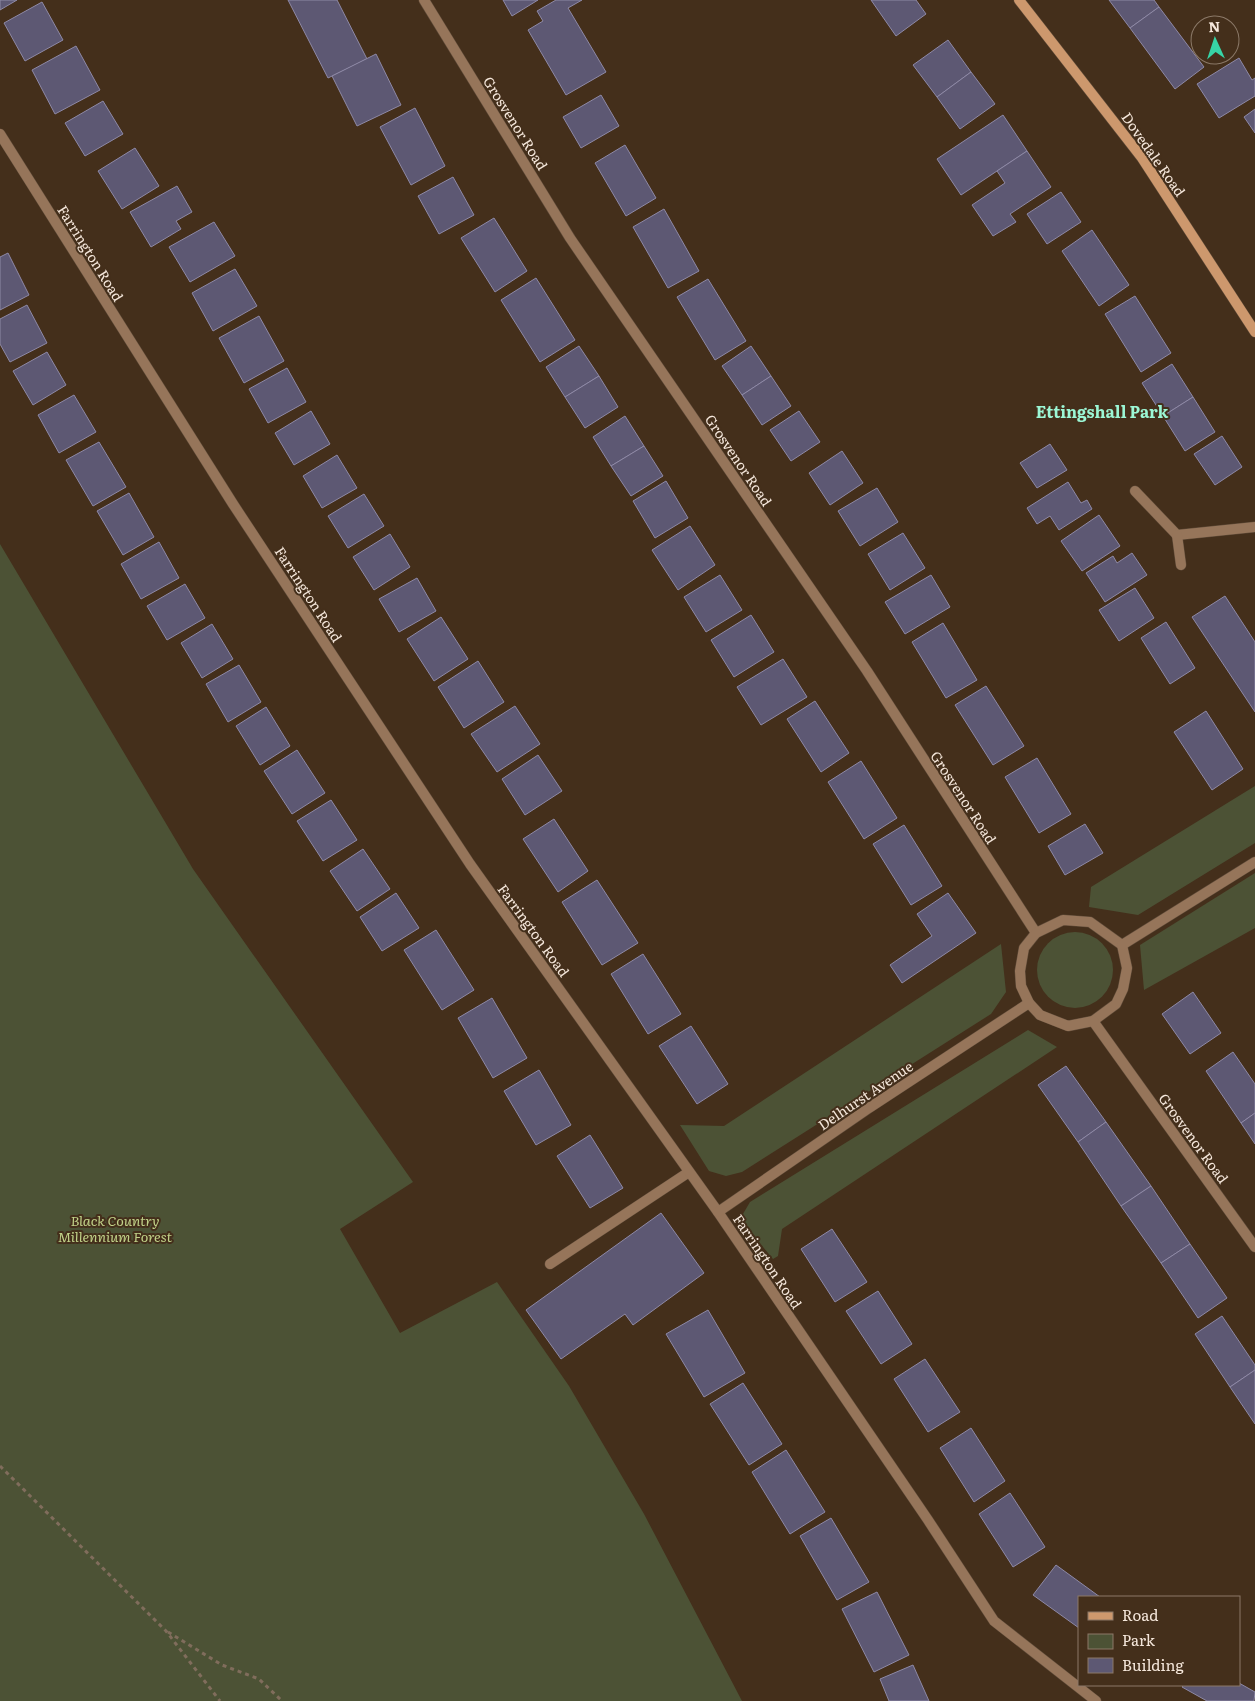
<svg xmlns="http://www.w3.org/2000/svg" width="1255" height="1701" font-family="Literata,serif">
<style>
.green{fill:#4c5235}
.building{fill:#5d5873;stroke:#8e89a6}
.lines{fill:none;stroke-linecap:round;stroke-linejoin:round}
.lane-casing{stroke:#604c3a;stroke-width:11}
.street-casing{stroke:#604c3a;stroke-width:11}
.secondary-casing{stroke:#604c3a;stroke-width:11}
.path{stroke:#806d5c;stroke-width:3;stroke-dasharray:4 4;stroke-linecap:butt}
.lane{stroke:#96755a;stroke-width:10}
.street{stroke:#96755a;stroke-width:10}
.secondary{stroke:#cd986d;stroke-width:10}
.labels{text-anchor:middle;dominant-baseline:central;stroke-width:4;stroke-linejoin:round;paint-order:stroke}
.street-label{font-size:14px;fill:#f5e7db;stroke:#442f1b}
.park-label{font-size:14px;font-style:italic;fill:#c1d289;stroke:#442f1b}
.quarter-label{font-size:16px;font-weight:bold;fill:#9cf7d5;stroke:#442f1b}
</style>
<rect width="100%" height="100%" fill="#442f1b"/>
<g class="green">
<polygon points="0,544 193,869 413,1182 340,1229 400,1333 497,1282 569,1386 644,1514 742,1701 0,1701"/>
<polygon points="1255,786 1255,843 1138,915 1089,907 1091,887"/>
<polygon points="1255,873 1255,928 1144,990 1140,945"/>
<circle cx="1075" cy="970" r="38"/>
<polygon points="1001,944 1006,992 991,1014 742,1172 726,1176 709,1171 680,1125 724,1126"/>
<polygon points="1028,1030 1057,1047 782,1229 778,1256 773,1259 740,1219 750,1202"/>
</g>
<g class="building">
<polygon points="0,0 17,0 0,10"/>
<polygon points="288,0 337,0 367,59 328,78"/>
<polygon points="503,0 538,0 512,16"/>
<polygon points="556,0 582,0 568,8 606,72 566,95 528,30 543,21 537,11"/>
<polygon points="871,0 916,0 926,14 896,36"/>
<polygon points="1109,0 1154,0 1159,7 1130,28"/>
<polygon points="42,2 63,40 25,61 4,23"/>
<polygon points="1159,7 1204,67 1175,89 1130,28"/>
<polygon points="948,40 971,72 937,97 913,65"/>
<polygon points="76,46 100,90 55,114 32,70"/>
<polygon points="376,54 401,105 357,126 332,76"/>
<polygon points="1239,58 1252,80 1255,78 1255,96 1219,118 1197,84"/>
<polygon points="971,72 995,104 960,129 937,97"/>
<polygon points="601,95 619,126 581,148 563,117"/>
<polygon points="103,101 123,134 85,156 65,123"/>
<polygon points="415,108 445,166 411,185 380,127"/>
<polygon points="1255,109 1255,133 1244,117"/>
<polygon points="1003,115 1027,151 961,195 937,159"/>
<polygon points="625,145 656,198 626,216 595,163"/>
<polygon points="135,148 159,186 122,209 98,171"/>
<polygon points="1027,151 1051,187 1010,214 1016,222 993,236 972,205 1005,183 997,171"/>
<polygon points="453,177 474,215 439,234 418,196"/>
<polygon points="177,186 192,212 176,221 181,229 151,247 130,212"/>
<polygon points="1061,192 1081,222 1047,244 1027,214"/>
<polygon points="664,209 699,271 668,288 633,227"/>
<polygon points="494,218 527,271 495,292 461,238"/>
<polygon points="214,222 235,256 190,282 169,247"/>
<polygon points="1092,230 1129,285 1099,306 1062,251"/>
<polygon points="8,253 29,295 0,310 0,257"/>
<polygon points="235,269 257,306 213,331 192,293"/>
<polygon points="536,278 575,340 540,362 501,300"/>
<polygon points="708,279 746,341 715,360 677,297"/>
<polygon points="1135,296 1171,353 1141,372 1105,314"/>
<polygon points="27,305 47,343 10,362 0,344 0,319"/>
<polygon points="259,316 284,361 244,383 219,338"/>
<polygon points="579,346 599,376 565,397 546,367"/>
<polygon points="751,346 771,376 742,395 722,366"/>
<polygon points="47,352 66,385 33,405 13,371"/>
<polygon points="1172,364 1193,397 1163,416 1142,383"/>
<polygon points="287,368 306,402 268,423 249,389"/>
<polygon points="599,376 618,407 585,428 565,397"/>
<polygon points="771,376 791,406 762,425 742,395"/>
<polygon points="74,395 96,432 59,453 38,415"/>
<polygon points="1193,397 1215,432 1185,451 1163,416"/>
<polygon points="311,411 330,444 294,465 275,433"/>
<polygon points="799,411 820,442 791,461 770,430"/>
<polygon points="625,416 644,446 611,466 593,437"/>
<polygon points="1222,436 1242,467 1215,485 1194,454"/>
<polygon points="99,442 126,487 93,506 66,460"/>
<polygon points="1050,444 1067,470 1037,488 1020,463"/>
<polygon points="644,446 663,476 631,496 611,466"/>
<polygon points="842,451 863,483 830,505 809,473"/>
<polygon points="337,455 357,488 322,508 303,476"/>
<polygon points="666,481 688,518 655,538 633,501"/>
<polygon points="1068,482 1081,503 1087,500 1092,509 1059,530 1050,516 1037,524 1027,508"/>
<polygon points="877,488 898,522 860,546 838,511"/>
<polygon points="129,493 154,537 123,555 97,511"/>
<polygon points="364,494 384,526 348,548 328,516"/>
<polygon points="1099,515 1120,546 1082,571 1061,541"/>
<polygon points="690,526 715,565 678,590 652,550"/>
<polygon points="903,533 925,568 890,590 868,554"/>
<polygon points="390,534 410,567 374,590 353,557"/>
<polygon points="159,542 179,578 141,599 121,564"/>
<polygon points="1132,553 1147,575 1105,602 1086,573 1113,556 1117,563"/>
<polygon points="720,575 742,610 706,632 684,597"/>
<polygon points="931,575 950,607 905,634 885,602"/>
<polygon points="417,578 436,611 399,632 379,599"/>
<polygon points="185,584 205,618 167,640 147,606"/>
<polygon points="1135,588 1154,618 1119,641 1099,610"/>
<polygon points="1225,596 1255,642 1255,712 1192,617"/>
<polygon points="751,615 774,652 734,677 711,640"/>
<polygon points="441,617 468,659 434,681 407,639"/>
<polygon points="1166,622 1195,668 1170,684 1141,638"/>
<polygon points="943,623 977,680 946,698 912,642"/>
<polygon points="212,624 233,659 202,678 181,643"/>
<polygon points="783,659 807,697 761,725 737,687"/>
<polygon points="478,661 504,702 464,728 438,687"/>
<polygon points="239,665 261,702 228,722 206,684"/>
<polygon points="986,686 1024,746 993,765 955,705"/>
<polygon points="815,701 849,753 821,772 787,719"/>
<polygon points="515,706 540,744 497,772 471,734"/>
<polygon points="266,707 290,746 260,765 236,726"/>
<polygon points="1206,711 1243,769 1212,790 1174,732"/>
<polygon points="297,750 325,793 292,814 264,771"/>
<polygon points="538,755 562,791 525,815 502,779"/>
<polygon points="1037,758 1071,814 1039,833 1005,777"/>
<polygon points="861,761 897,818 864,839 828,782"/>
<polygon points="331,800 357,840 323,861 297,821"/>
<polygon points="554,819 588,871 558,892 523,839"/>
<polygon points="1085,824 1103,853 1065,875 1048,846"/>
<polygon points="904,825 942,886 911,905 873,844"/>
<polygon points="363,849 390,889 357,911 330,871"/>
<polygon points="597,880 638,943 602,965 562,902"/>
<polygon points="396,893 419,928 382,951 360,917"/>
<polygon points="948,893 976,933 902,983 890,965 932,936 917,914"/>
<polygon points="436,930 474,990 442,1010 404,950"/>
<polygon points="643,954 681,1014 648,1034 611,974"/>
<polygon points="1193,992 1221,1033 1190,1054 1162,1014"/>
<polygon points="492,998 527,1058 493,1078 458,1018"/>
<polygon points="691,1026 728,1084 697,1104 659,1046"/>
<polygon points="1233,1052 1255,1084 1255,1113 1241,1123 1206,1071"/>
<polygon points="1066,1066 1106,1122 1078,1142 1038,1085"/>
<polygon points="539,1070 571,1125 536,1145 504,1091"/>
<polygon points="1255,1113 1255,1144 1241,1123"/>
<polygon points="1106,1122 1151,1186 1121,1206 1078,1142"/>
<polygon points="590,1135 623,1188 590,1208 557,1156"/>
<polygon points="1151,1186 1190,1244 1161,1263 1121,1206"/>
<polygon points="661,1213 704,1273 633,1325 625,1314 561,1359 526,1310"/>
<polygon points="832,1229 867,1282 835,1302 801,1249"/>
<polygon points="1190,1244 1227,1298 1198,1318 1161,1263"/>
<polygon points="878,1291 912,1344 881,1364 846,1311"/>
<polygon points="708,1310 745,1373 704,1397 666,1334"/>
<polygon points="1222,1316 1255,1365 1255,1370 1230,1387 1195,1334"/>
<polygon points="925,1359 960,1412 928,1432 894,1379"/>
<polygon points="1255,1370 1255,1424 1230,1387"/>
<polygon points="743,1383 782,1444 749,1465 710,1404"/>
<polygon points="971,1428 1005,1481 974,1502 940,1448"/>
<polygon points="786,1450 825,1512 790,1534 752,1472"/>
<polygon points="1010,1493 1045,1547 1013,1567 979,1514"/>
<polygon points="831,1518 869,1582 837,1600 800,1536"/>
<polygon points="1056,1565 1100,1597 1079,1597 1079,1628 1033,1595"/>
<polygon points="877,1592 909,1655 874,1672 842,1609"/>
<polygon points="913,1665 929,1701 889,1701 880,1679"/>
<polygon points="1239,1683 1255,1692 1254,1701 1207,1701 1182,1687 1184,1685 1239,1685"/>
</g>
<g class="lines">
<g class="lane-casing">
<polyline id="lane" points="550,1264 689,1172"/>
</g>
<g class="street-casing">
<g id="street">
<polyline points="424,0 570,238 867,671 1036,933"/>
<polyline points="0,134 233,504 470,864 718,1212 928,1520 994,1621 1096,1701"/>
<polyline points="1135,491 1177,535 1255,527"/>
<polyline points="1177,535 1181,565"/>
<polygon points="1063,920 1090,922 1122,945 1127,968 1123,989 1116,1004 1093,1021 1068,1026 1040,1015 1029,1003 1021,986 1020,971 1024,948 1036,933"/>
<polyline points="1122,945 1255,862"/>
<polyline points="1093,1021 1255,1247"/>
<polyline points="718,1212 869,1108 1029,1003"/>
</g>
</g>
<g class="secondary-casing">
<polyline id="secondary" points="1019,0 1142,158 1255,332"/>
</g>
<g class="path">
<polyline points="0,1466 166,1631 220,1701"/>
<polyline points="168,1632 222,1665 259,1679 282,1701"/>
</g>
<use href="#lane" class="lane"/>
<use href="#street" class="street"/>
<use href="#secondary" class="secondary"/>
</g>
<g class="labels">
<g class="street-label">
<text transform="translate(516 123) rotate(58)">Grosvenor Road</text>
<text transform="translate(1154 154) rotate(55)">Dovedale Road</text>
<text transform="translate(91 253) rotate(58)">Farrington Road</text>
<text transform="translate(739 460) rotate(56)">Grosvenor Road</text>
<text transform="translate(309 594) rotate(57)">Farrington Road</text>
<text transform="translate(964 797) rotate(57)">Grosvenor Road</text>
<text transform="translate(534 930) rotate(54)">Farrington Road</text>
<text transform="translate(865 1095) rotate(-34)">Delhurst Avenue</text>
<text transform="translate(1194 1138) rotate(54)">Grosvenor Road</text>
<text transform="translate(768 1261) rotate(56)">Farrington Road</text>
</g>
<g class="park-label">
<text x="115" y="1220">Black Country<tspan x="115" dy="16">Millennium Forest</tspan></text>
</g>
<g class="quarter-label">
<text x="1102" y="411">Ettingshall Park</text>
</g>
</g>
<rect x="1078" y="1596" width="162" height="90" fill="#442f1b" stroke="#8b7968"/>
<rect x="1088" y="1612" width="25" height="8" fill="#cd986d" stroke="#8b7968"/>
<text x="1122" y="1621" font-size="15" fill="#f5e7db">Road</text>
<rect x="1088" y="1634" width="25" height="15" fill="#4c5235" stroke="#8b7968"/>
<text x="1122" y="1646" font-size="15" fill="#f5e7db">Park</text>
<rect x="1088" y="1658" width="25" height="15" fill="#5d5873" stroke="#8b7968"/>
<text x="1122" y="1671" font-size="15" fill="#f5e7db">Building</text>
<g transform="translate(1215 40) rotate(357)"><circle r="24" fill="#442f1b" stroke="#8b7968"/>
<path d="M0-4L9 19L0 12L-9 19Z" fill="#37d4a6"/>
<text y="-8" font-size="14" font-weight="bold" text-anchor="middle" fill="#f5e7db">N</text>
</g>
</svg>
